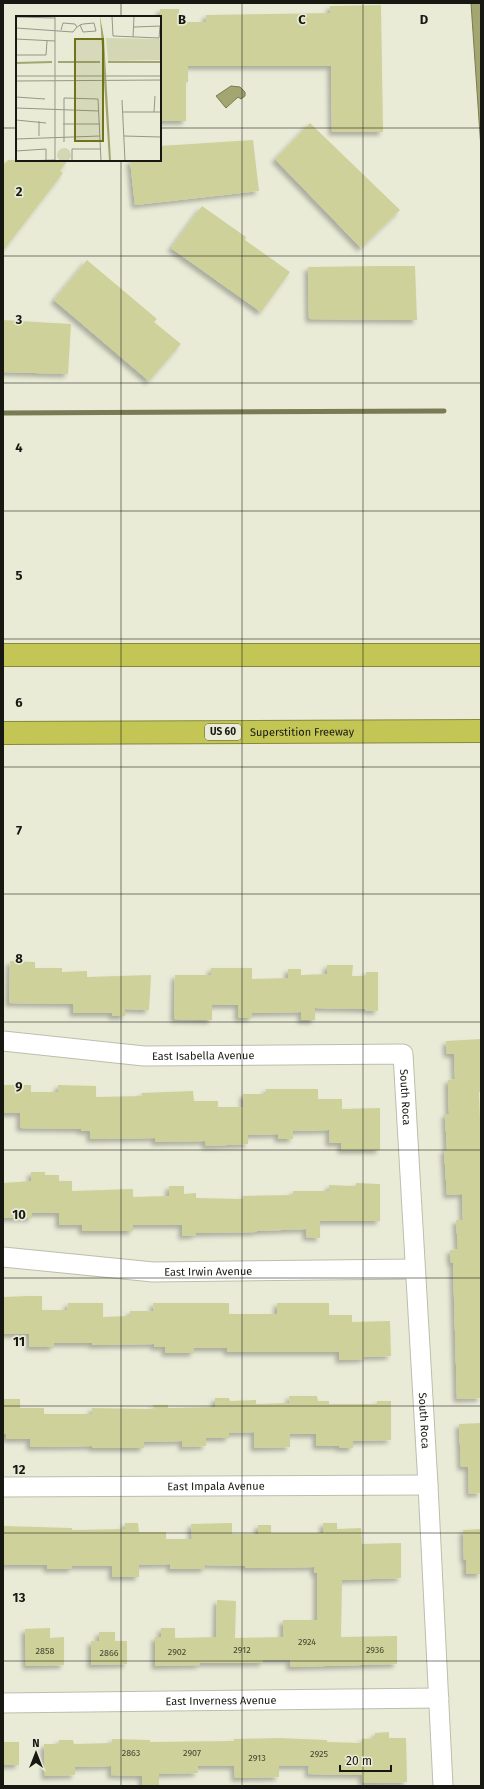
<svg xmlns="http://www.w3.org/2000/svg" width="484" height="1789" font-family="'Fira Sans',sans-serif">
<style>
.water{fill:#a3a670;stroke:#797b54}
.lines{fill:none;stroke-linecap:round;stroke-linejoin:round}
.stream{stroke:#797b54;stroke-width:5}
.building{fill:#ced29a;filter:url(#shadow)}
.minor-casing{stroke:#bdbeab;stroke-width:21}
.highway-casing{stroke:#87893d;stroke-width:24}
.minor{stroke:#fff;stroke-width:19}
.highway{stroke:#c3c654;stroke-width:22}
.grid{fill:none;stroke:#171811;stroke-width:1;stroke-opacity:0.55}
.labels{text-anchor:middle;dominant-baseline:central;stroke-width:3.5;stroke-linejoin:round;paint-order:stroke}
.number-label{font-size:9px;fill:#454633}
.shield{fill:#e9ebd7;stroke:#56574c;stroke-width:1}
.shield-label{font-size:10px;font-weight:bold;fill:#171811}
.street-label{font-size:11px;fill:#171811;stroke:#e9ebd7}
.inset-river{fill:none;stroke:#a3a670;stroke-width:2}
.inset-road{fill:none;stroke:#959788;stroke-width:1}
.view{fill:#717318;fill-opacity:0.15;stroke:#717318;stroke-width:2}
.inset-edge{fill:none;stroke:#171811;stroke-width:2}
.grid-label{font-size:13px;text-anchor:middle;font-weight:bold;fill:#171811;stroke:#e9ebd7;stroke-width:3.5;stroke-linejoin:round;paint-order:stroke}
</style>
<defs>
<filter id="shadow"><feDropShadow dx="-3.5" dy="3.5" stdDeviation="2" flood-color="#0004"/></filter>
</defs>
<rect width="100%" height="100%" fill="#e9ebd7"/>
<g class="water">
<polygon points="471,3 481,3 481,149"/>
<polygon points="231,86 240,87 245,92 245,96 241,99 238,97 226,108 216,96"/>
</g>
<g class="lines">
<polyline class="stream" points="3,413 444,411"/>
</g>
<g class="building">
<polygon points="381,5 383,132 332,132 331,66 188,66 188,82 186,82 186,121 160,121 160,9 179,9 179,22 206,22 206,15 330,13 330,6"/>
<polygon points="310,123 400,210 361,248 275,159"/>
<polygon points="253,140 259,191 135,205 130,160 160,160 160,146"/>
<polygon points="8,160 68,160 60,171 63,173 3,251 3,166"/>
<polygon points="202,206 246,237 245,240 290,272 261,312 171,248"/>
<polygon points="87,260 157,319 154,322 181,344 149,381 54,300"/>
<polygon points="379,266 415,266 417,320 309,319 308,267"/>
<polygon points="3,320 71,324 68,374 3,372"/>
<polygon points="10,961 35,962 35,968 62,968 62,972 87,971 87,977 151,975 149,1010 125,1009 125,1016 112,1016 112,1013 73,1013 73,1004 9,1003"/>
<polygon points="327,965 353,965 352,976 366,976 366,972 378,972 378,1011 365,1010 365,1009 315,1008 315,1020 301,1020 301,1012 252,1013 252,1018 238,1018 238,1005 212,1005 212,1020 174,1019 175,975 211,975 211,968 252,968 252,979 288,978 288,969 301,969 301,975 327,974"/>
<polygon points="481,1039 481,1091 479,1092 481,1145 481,1398 457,1399 453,1263 451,1263 450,1250 458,1249 456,1220 463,1220 462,1194 447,1195 444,1150 447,1150 445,1114 449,1114 448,1080 455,1079 454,1054 447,1054 446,1041"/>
<polygon points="3,1085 31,1085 31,1092 58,1092 58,1085 96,1086 96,1097 142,1096 141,1093 193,1091 194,1101 218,1101 218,1107 244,1107 243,1094 266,1094 266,1089 318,1089 318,1099 342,1099 342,1109 380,1108 380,1150 341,1150 341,1143 329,1143 329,1130 293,1131 293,1139 278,1139 278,1134 248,1135 248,1144 206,1146 205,1141 155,1142 155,1138 90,1139 90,1131 81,1131 81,1129 20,1128 20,1113 3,1113"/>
<polygon points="31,1172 45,1172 45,1175 59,1175 59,1181 72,1181 72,1191 133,1189 133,1197 169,1196 169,1186 184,1186 184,1194 196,1193 196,1198 243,1199 243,1196 293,1195 293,1191 329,1191 329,1185 356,1186 356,1183 380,1184 380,1221 320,1221 320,1238 306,1237 306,1229 257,1231 257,1232 196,1233 196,1235 182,1236 182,1225 133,1225 133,1231 82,1231 82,1225 59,1225 59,1213 32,1213 32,1218 3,1218 3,1183 31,1181"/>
<polygon points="29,1296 42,1296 42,1310 67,1310 68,1303 103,1303 103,1317 130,1316 130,1311 154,1311 153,1303 229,1303 229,1314 277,1314 277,1303 329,1303 329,1315 352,1315 352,1322 390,1321 391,1356 364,1357 364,1359 339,1360 339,1352 227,1352 227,1348 194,1348 194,1353 165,1353 165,1347 154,1347 154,1344 92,1345 92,1343 54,1343 54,1347 29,1347 29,1334 3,1334 3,1297"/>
<polygon points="289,1396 317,1396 318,1401 329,1401 329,1404 377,1404 377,1401 391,1401 391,1440 353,1441 353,1448 339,1448 339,1446 316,1446 316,1434 290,1434 290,1447 254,1448 254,1432 229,1433 229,1438 206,1438 206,1446 182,1447 182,1441 144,1442 144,1448 92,1448 92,1446 30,1447 30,1439 6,1439 6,1434 3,1433 3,1399 20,1399 20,1408 44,1408 44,1414 92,1414 92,1408 154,1409 153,1405 168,1405 168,1408 215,1407 215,1398 229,1398 230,1401 256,1400 256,1404 290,1403"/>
<polygon points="481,1423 481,1493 469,1494 468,1467 461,1467 459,1424"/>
<polygon points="125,1523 138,1523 139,1532 166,1532 166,1539 192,1539 191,1524 232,1523 232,1534 258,1534 258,1525 271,1525 271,1533 323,1533 323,1523 337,1523 337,1529 361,1528 362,1544 401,1543 401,1578 342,1580 341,1637 397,1636 397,1664 290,1667 290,1660 263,1660 263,1663 200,1663 200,1665 155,1666 155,1637 161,1637 161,1628 175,1628 175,1638 216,1637 217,1600 236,1601 235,1638 283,1637 283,1620 317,1620 317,1573 314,1573 314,1567 245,1568 245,1566 205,1565 205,1569 170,1569 170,1564 139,1565 139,1577 112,1577 112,1566 72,1566 72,1569 47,1569 47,1565 3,1565 3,1526 72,1528 72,1530 125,1529"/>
<polygon points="481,1529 481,1574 466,1574 466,1560 464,1560 463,1530"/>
<polygon points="50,1628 50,1638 64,1637 64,1665 26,1666 25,1629"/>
<polygon points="99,1632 115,1632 115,1641 127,1641 127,1664 91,1665 91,1641 99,1641"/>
<polygon points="389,1732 389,1738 406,1738 407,1782 362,1783 362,1775 308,1774 309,1766 279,1766 279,1777 235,1778 234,1766 197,1766 198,1773 159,1774 159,1786 142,1786 142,1776 111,1775 111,1766 75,1767 75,1775 45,1776 44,1744 59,1744 59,1740 73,1740 74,1744 112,1743 112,1739 150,1740 150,1742 234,1741 234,1739 279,1738 327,1740 327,1742 362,1743 362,1739 375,1738 375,1733"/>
<rect x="3" y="1742" width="16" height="23"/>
</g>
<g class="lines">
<g class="minor-casing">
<g id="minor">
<path id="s1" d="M3,1041L144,1056L403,1054L428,1485L443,1786"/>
<path id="s2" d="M3,1257L153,1272L415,1269"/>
<path id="s3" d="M3,1487L428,1485"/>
<path id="s4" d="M3,1703L439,1698"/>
</g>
</g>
<g class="highway-casing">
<g id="highway">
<polyline points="3,655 481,655"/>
<path id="s5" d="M3,733L481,731"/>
</g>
</g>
<use href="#minor" class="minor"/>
<use href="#highway" class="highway"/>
</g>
<path class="grid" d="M121,3V17M242,3V1786M363,3V1786M3,128H17M160,128H481M121,160V1786M3,256H481M3,383H481M3,511H481M3,639H481M3,767H481M3,894H481M3,1022H481M3,1150H481M3,1278H481M3,1406H481M3,1533H481M3,1661H481"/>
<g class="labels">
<g class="number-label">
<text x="307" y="1642">2924</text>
<text x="242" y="1650">2912</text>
<text x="375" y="1650">2936</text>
<text x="45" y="1651">2858</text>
<text x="177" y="1652">2902</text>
<text x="109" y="1653">2866</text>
<text x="131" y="1753">2863</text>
<text x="192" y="1753">2907</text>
<text x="319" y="1754">2925</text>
<text x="257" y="1758">2913</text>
</g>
<rect class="shield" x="205" y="724" width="36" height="16" rx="3"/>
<g class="shield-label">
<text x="223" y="732">US 60</text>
</g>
<g class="street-label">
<text stroke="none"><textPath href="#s5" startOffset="299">Superstition Freeway</textPath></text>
<text stroke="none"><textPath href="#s1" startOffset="201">East Isabella Avenue</textPath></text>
<text stroke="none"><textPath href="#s1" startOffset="444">South Roca</textPath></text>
<text stroke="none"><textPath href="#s2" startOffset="206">East Irwin Avenue</textPath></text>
<text stroke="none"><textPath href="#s1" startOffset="768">South Roca</textPath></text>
<text stroke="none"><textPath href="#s3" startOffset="213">East Impala Avenue</textPath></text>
<text stroke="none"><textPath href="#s4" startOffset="218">East Inverness Avenue</textPath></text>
</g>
</g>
<g transform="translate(16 16)">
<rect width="145" height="145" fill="#e9ebd7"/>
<path d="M145,12V44L92,45L90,22L144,23ZM41 139a7 7 0 1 1 14 0a7 7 0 1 1-14 0Z" fill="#d4d7b3"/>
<path d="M84,0L88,22L95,145H93Z" fill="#a3a670"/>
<path class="inset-river" d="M42,46H84M92,46H145M0,47L36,46"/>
<path class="inset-road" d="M96,0L97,20L143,22L144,10M0,1L39,2M118,11L145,10M0,12L57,16L60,12L64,9L67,8L78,7L80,15L67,16L64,9M45,14L47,7L59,8L61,11M117,21L118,0M0,23L39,25M0,39H30L31,25M0,60H145M0,65L145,64M0,81L29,83M106,84L109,145M0,92L83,95M107,96H145M138,96L139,80M0,104L30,107M23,105V120M47,108H84M108,120L145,121M0,123L84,120M48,126V82L82,83L85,145M0,135L30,133V144M7,145L39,144M39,145V0M56,145V133H85"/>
<path class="view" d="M59,23H87V125H59Z"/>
<rect width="145" height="145" class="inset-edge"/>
</g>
<g class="grid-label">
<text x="182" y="24">B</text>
<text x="302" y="24">C</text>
<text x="424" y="24">D</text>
<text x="19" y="196">2</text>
<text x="19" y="324">3</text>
<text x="19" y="452">4</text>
<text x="19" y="580">5</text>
<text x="19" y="707">6</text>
<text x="19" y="835">7</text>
<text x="19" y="963">8</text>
<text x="19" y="1091">9</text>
<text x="19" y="1219">10</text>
<text x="19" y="1346">11</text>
<text x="19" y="1474">12</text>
<text x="19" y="1602">13</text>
</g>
<rect width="484" height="1789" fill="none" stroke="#171811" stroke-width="8"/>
<g transform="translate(36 1753)" stroke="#e9ebd7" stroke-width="3" paint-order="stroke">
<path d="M0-3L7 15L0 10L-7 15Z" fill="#171811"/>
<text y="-6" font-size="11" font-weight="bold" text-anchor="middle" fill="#171811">N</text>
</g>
<path d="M340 1765v6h51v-6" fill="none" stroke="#171811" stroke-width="2"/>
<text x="346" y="1765" font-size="12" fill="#171811" stroke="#e9ebd7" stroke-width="3" paint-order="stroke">20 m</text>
</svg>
